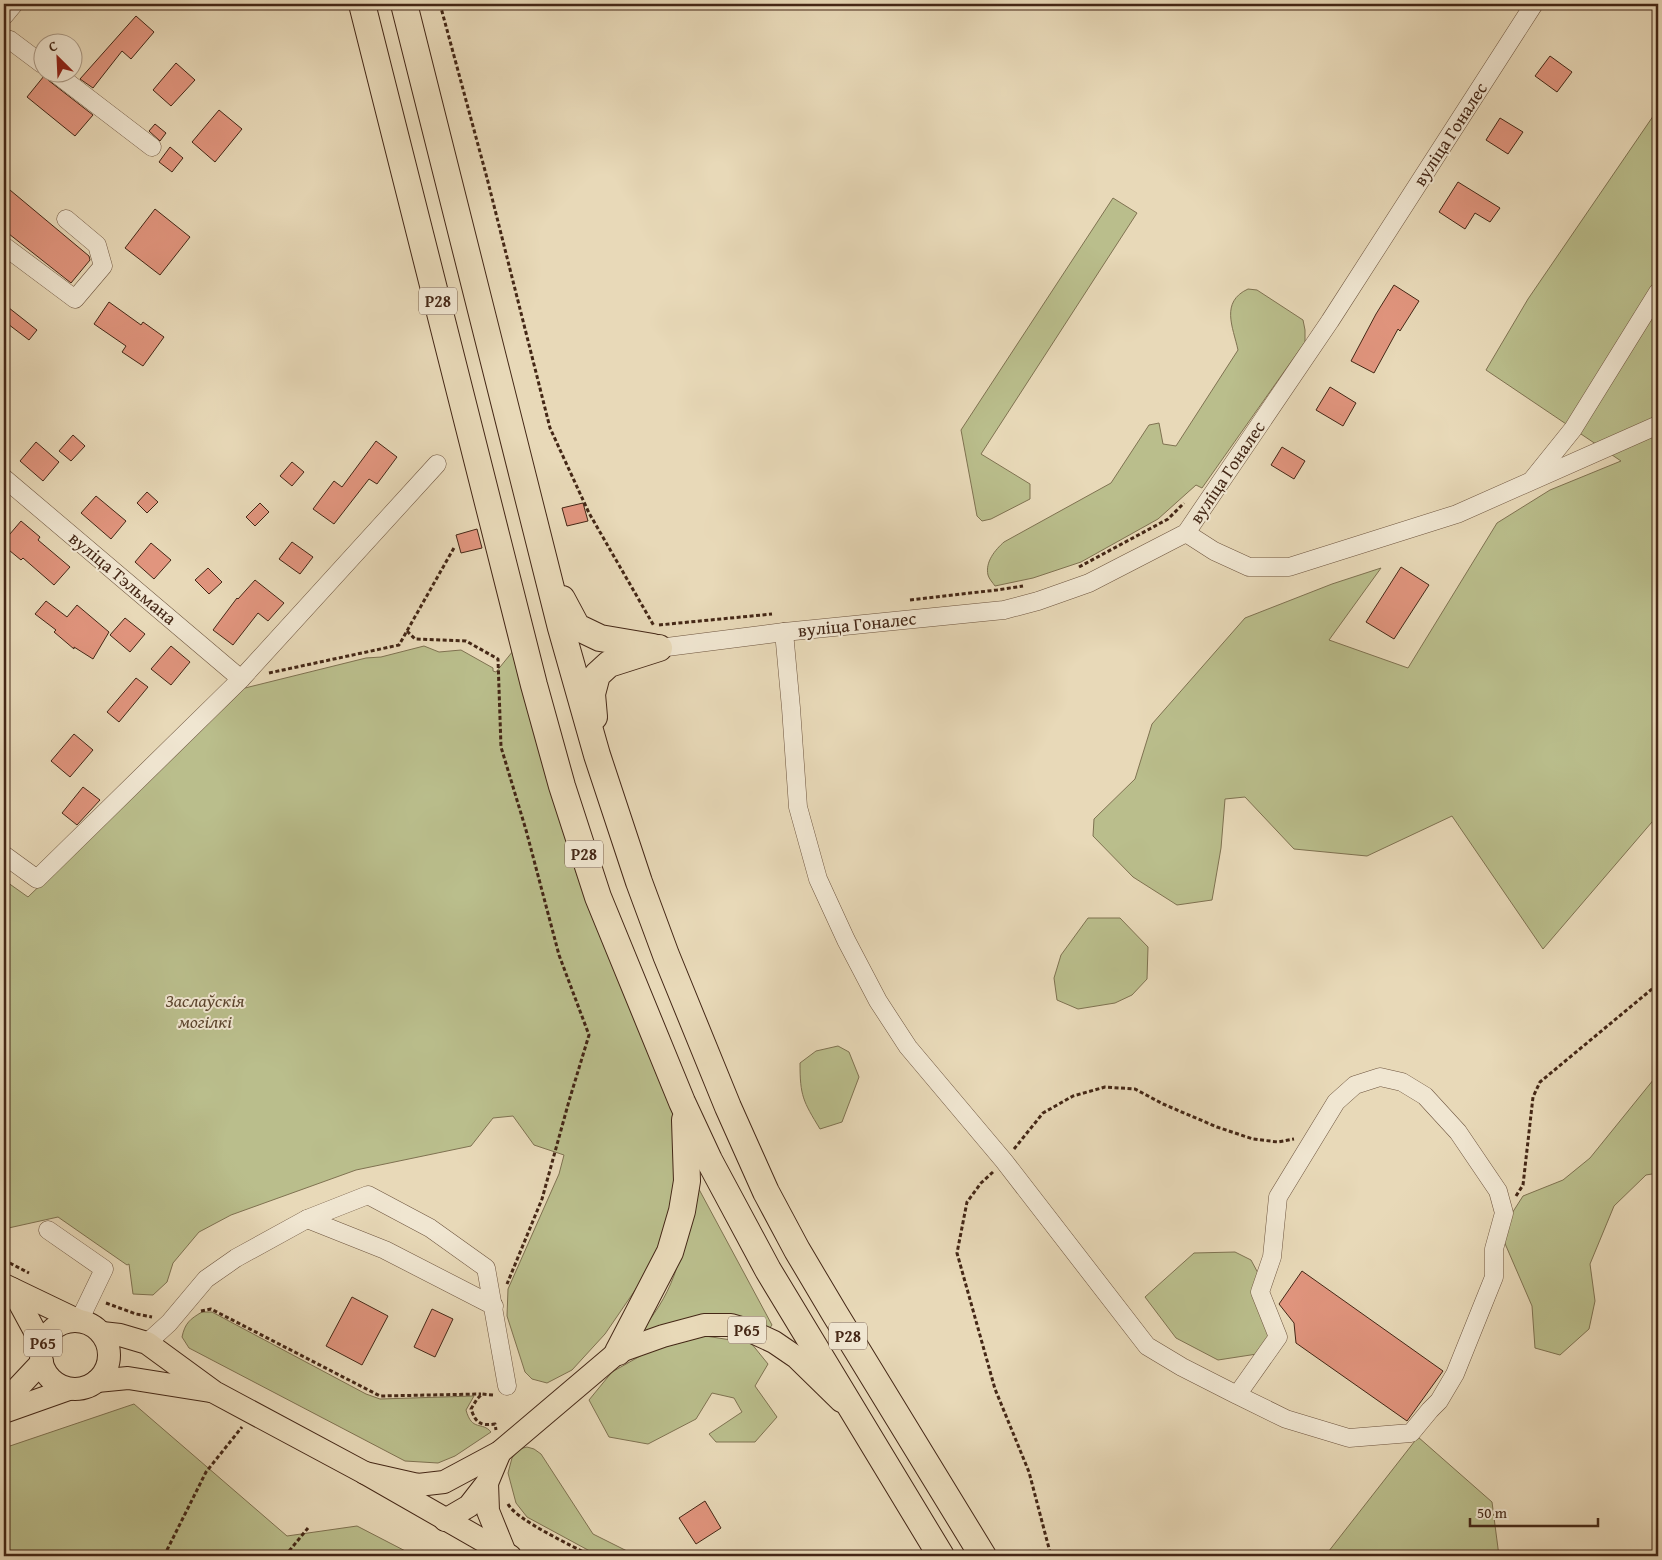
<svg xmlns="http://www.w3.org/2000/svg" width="1662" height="1560" font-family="'Gentium Book Plus',serif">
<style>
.green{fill:#babe8c;stroke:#7f7251}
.building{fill:#e1957e;stroke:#442716}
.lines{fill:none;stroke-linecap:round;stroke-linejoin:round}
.minor-casing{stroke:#6d543e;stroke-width:19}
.major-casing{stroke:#442716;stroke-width:24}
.highway-casing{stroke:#442716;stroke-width:28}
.path{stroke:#442716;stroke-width:3;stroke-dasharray:4 2.5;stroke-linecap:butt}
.minor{stroke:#f0e6d1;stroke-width:18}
.major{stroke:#e8d9b8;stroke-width:22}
.highway{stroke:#e8d9b8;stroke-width:26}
.labels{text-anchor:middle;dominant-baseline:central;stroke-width:4;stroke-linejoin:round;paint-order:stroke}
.shield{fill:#f0e6d1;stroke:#78604e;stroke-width:1}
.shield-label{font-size:16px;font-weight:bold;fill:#442716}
.street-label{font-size:18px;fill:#442716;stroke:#f0e6d1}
.park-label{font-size:18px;font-style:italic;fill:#5c452e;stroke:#f0e6d1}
</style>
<rect width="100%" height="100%" fill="#e8d9b8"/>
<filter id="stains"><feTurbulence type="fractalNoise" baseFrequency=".004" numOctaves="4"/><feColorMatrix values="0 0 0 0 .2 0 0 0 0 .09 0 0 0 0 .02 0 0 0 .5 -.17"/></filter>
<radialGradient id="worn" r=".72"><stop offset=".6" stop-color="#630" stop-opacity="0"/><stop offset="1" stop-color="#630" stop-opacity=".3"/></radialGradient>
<g class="green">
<polygon points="1658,109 1658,815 1543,949 1452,816 1367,856 1294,849 1245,797 1225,799 1221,848 1212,900 1177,905 1133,877 1093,836 1094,819 1135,779 1152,724 1245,618 1332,584 1381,568 1329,640 1408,668 1497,523 1550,490 1621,461 1486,370 1528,299"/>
<polygon points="1113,198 1137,213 981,454 1030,484 1030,499 991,519 982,521 977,516 961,430"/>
<path d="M1248,289L1257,290L1303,320L1305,330V342L1202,488L1196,485L1158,519L1081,562L1033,578L995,586C993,583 989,579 988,575C985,562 995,550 1004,542L1111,483L1149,425L1159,423L1163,444L1176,446L1238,350C1233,327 1220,302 1248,289Z"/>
<polygon points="424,646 439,652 461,650 493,668 493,671 496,672 513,651 557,812 577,875 678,1123 680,1191 653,1264 605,1334 572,1370 547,1383 532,1379 525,1372 507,1316 508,1289 559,1174 564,1155 534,1145 513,1116 493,1118 471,1146 356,1170 231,1215 199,1232 173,1263 167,1282 153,1295 133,1294 129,1264 127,1265 58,1217 4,1229 4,880 28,897 245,688 366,658 381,657"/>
<polygon points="1088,918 1120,918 1148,947 1147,979 1132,995 1115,1003 1078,1009 1057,1000 1054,978 1061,955"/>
<path d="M838,1046L849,1052L859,1077L842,1122L820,1129C803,1101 800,1096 800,1063L816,1051Z"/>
<polygon points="1658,1074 1658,1173 1646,1175 1614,1206 1590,1264 1595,1301 1589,1329 1560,1355 1535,1348 1532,1306 1500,1232 1523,1196 1563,1180 1590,1158"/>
<path d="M694,1180L772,1325L769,1329L637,1337C644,1327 653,1316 659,1306C683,1268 688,1222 694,1180Z"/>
<polygon points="1235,1252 1251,1260 1273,1301 1270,1334 1257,1354 1218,1360 1176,1338 1145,1297 1194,1253"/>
<path d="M202,1312H212L366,1394L380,1399L474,1396L466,1410C472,1432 482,1421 491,1432L455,1456L438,1463L405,1461L189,1348L182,1337C185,1323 190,1319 202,1312Z"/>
<polygon points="705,1336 751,1343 768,1364 755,1386 777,1417 755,1442 716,1442 709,1434 742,1412 734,1398 712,1393 696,1419 648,1444 609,1437 589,1400 612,1372 649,1351"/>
<polygon points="134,1404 287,1536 357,1526 415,1556 4,1556 4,1448"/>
<polygon points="1418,1437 1492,1502 1499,1556 1325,1556"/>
<polygon points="527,1447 534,1449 541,1454 593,1534 637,1556 599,1556 527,1517 516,1503 508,1473 512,1458 519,1449"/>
</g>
<g class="building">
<polygon points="136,16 154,32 131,59 122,51 93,88 80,79"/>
<polygon points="1550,56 1572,72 1557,92 1535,76"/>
<polygon points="176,63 195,80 171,106 153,90"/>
<polygon points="44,76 48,80 93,115 75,136 27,97"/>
<polygon points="219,110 242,129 215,162 192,142"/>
<polygon points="1500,118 1523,132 1508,154 1486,140"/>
<polygon points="155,124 166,133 160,141 149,131"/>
<polygon points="170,147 183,158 172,172 159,162"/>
<polygon points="1458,182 1500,208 1490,222 1475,213 1465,229 1439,212"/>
<polygon points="4,185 89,256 90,260 71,283 4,230"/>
<polygon points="155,209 190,237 160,275 125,248"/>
<polygon points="1394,285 1419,301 1400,331 1398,329 1374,373 1351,361 1376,314"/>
<polygon points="109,302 141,325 143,322 164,337 143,366 122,352 126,346 94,324"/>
<polygon points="4,304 37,330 29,340 4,321"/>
<polygon points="1330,387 1356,403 1343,426 1316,410"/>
<polygon points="73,435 85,446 71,461 59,451"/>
<polygon points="376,441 397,457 377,484 369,479 334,524 313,509 334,481 342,487"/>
<polygon points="36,442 59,462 43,481 20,461"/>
<polygon points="1282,447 1305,461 1294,479 1271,465"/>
<polygon points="292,462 304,472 292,486 280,476"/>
<polygon points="147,492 158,502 147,513 137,503"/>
<polygon points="96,496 126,521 111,539 81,513"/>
<polygon points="260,503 269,512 255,526 246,517"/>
<polygon points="583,503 588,521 567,526 562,508"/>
<polygon points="21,521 40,537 38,540 70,567 54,585 23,558 21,560 4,546 4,541"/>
<polygon points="477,529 482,548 461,553 456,535"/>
<polygon points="292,542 313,557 300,574 279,559"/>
<polygon points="151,543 171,560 154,579 135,562"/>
<polygon points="1401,567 1429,585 1394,639 1366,622"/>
<polygon points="208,568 222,582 209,594 195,580"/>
<polygon points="255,580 284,603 268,621 258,613 233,645 213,630 237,598 238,599"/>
<polygon points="46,601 67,617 77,605 109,632 93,659 74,647 74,649 54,632 56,630 35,614"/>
<polygon points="125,618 145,634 130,652 110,635"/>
<polygon points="171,646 190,662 171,685 151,669"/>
<polygon points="136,678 148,687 119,722 107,712"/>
<polygon points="74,734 93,750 70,777 51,761"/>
<polygon points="83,787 100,800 77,825 62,813"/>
<polygon points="1302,1271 1443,1371 1407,1421 1296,1343 1294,1323 1279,1304"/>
<polygon points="352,1297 388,1316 362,1365 326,1346"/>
<polygon points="432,1309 453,1319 435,1357 414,1347"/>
<polygon points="705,1501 721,1528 696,1544 679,1518"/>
</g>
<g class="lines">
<g class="minor-casing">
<g id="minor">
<polyline points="4,16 14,4"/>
<polyline points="4,38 10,40 42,64"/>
<polyline points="54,72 152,147"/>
<polyline points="4,246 75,299 103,266 97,245 66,219"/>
<polyline points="4,478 241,679"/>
<polyline points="1532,480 1573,429 1658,292"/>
<polyline points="1186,533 1214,551 1249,567 1289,567 1457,514 1658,425"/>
<polyline points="784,632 791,708 798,807 818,879 846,940 878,1001 908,1047 1004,1161 1147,1346 1182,1367 1237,1395 1278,1337 1260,1292 1272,1257 1278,1197 1336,1102 1355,1085 1380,1077 1402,1082 1425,1096 1458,1132 1498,1191 1504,1213 1494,1249 1494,1277 1455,1374 1439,1401 1430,1410 1411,1433 1349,1438 1286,1419 1237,1395"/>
<polyline points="659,648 784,632 1004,610 1038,601 1089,583 1186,533 1330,321 1534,4"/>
<polyline points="4,855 37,879 241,679 437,464"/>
<polyline points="307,1219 385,1250 494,1306"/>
<polyline points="48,1230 104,1269 79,1321"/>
<polyline points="147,1343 169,1323 206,1279 236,1258 307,1219 368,1195 430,1228 486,1268 507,1386"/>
</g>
</g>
<g class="major-casing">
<g id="major">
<polyline points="4,1285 79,1321"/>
<polyline points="12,1289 38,1337 42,1349"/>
<circle cx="75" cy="1355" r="34"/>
<polyline points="102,1333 120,1335 147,1343 214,1392 365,1473 510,1556"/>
<polyline points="97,1381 128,1378 210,1391"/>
<polyline points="4,1399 11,1395 42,1362"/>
<polyline points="4,1412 69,1389"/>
<polyline points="365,1473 418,1485 444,1482 500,1452 618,1352 663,1336 704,1325 731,1325 748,1330 774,1342 796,1357 841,1401"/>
<polyline points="487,1483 488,1511 505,1553"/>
<polyline points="445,1520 469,1506 487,1483 500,1452"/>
</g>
</g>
<g class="highway-casing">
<g id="highway">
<polyline points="362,4 534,685 562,786 598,897 682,1102 709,1160 768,1270 941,1556"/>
<polyline points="404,4 561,628 597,755 639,882 666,955 728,1107 766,1192 797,1250 835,1314 983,1556"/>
<polyline points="562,599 577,627 600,638 653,647"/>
<polyline points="594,717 592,694 597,675 609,664 659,648"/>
<polyline points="618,1352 670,1252 682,1211 687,1181 685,1120"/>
</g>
</g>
<g class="path">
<polyline points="440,4 487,178 550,428 589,513 654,626"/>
<polyline points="1079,567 1168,519 1184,503"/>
<polyline points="910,600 997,590 1023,586"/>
<polyline points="659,625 772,614"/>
<polyline points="407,631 415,639 466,641 498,659 501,747 526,830 559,955 589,1035 569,1101 542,1199 507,1284"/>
<polyline points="269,673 399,645 455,546"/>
<polyline points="1014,1149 1043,1113 1073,1096 1105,1087 1135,1089 1163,1104 1217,1127 1253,1139 1278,1142 1294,1139"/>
<polyline points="993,1172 981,1183 967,1202 957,1253 995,1389 1029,1472 1051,1556"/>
<polyline points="1516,1196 1523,1185 1533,1097 1540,1082 1658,984"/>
<polyline points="4,1260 29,1273"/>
<polyline points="106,1303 136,1314 152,1317"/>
<polyline points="201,1311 211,1309 380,1396 481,1394"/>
<path d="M493,1395L482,1394L477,1399L471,1409C476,1423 480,1426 495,1424L496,1430"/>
<path d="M508,1504C516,1520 573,1546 591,1556"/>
<polyline points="164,1556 206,1472 242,1427"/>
<polyline points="285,1556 308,1528"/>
</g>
<use href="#minor" class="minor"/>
<use href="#major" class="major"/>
<use href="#highway" class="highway"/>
</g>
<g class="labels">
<g class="shield">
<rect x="419" y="287.5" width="38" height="27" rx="4"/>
<rect x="565" y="840.5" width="38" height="27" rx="4"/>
<rect x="728" y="1316.5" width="38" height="27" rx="4"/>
<rect x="829" y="1322.5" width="38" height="27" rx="4"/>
<rect x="24" y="1329.5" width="38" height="27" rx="4"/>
</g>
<g class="shield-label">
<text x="438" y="301">Р28</text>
<text x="584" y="854">Р28</text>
<text x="747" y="1330">Р65</text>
<text x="848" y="1336">Р28</text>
<text x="43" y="1343">Р65</text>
</g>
<g class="street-label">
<text transform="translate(1450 134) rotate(-57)">вуліца Гоналес</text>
<text transform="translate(1227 472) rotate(-56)">вуліца Гоналес</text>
<text transform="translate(123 578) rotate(40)">вуліца Тэльмана</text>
<text transform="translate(857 624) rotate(-6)">вуліца Гоналес</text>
</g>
<g class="park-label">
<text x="205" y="1000">Заслаўскія<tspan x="205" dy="21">могілкі</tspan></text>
</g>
</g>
<rect width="1662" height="1560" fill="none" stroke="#e8d9b8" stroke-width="20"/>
<rect x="5" y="5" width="1652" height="1550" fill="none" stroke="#442716" stroke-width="2.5"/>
<rect x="10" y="10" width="1642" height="1540" fill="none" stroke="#442716"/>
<g transform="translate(58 58) rotate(336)"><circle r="24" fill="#f0e6d1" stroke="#ab9a86"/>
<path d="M0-4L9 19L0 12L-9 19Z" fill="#8f2418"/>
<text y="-8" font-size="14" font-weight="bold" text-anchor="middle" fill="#442716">С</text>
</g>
<path d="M1470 1518v8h128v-8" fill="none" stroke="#442716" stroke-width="2.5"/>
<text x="1477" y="1518" font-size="15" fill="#442716" stroke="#f0e6d1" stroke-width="4" paint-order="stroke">50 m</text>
<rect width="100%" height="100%" filter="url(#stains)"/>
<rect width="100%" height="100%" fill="url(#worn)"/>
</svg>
